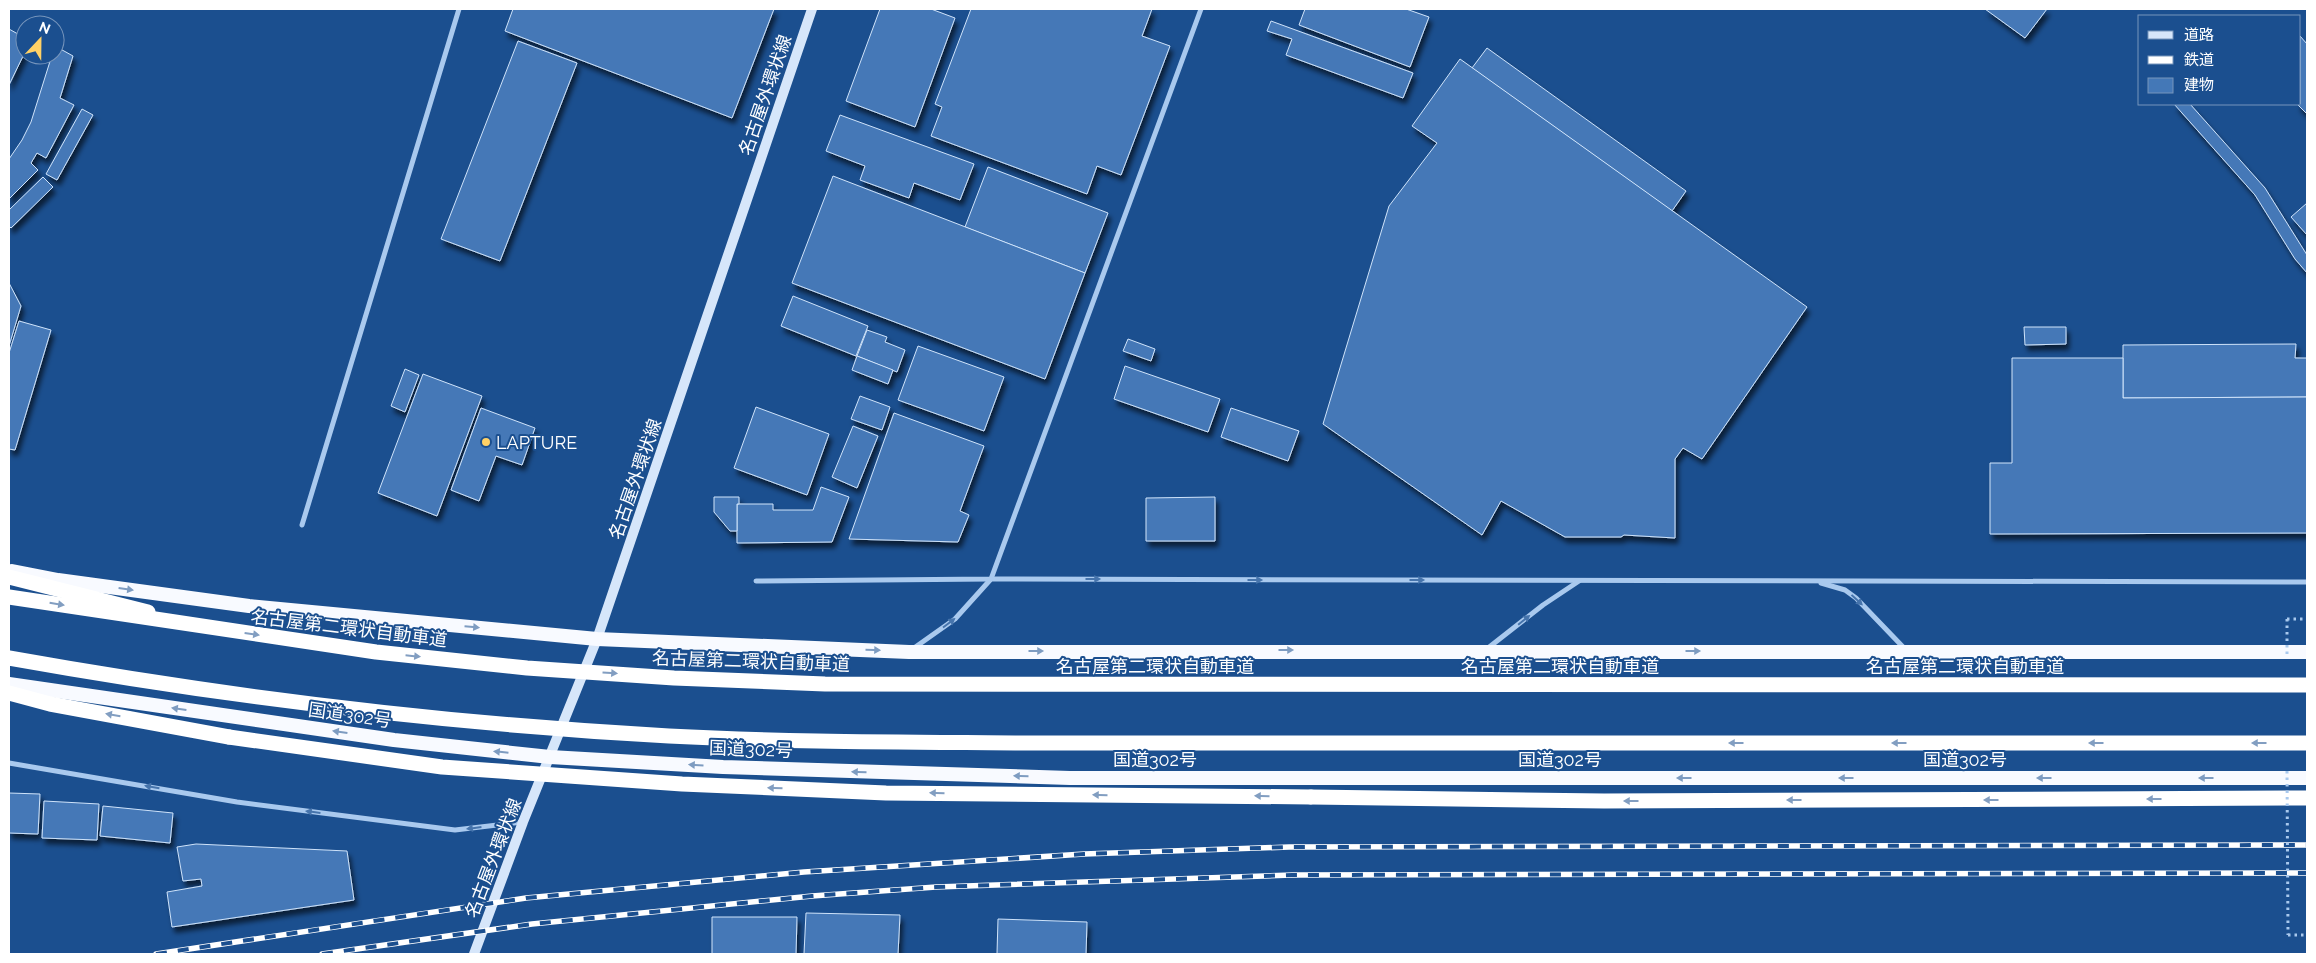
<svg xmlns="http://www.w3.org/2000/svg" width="2316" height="963" font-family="Raleway,'Noto Sans JP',sans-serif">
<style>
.building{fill:#4478b7;stroke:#cfe3fa;filter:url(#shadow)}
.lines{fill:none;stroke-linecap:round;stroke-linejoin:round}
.path{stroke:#a9c9ee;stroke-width:3;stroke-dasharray:2.5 4;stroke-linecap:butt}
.minor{stroke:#a9c9ee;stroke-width:5}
.secondary{stroke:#d6e6fa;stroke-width:10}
.trunk{stroke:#f8faff;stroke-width:14}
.motorway{stroke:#fff;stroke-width:15}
.rail-casing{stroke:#fff;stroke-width:5.5}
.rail{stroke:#1b4f8f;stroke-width:4;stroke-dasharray:11;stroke-linecap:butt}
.path-bridge{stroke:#a9c9ee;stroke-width:3;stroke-dasharray:2.5 4;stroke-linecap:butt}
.motorway-bridge{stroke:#fff;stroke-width:15}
.oneway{fill:#4674ac}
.oneway2{fill:#7e9cc1}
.oneway3{fill:#829ec1}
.poi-dot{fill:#ffd166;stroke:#1b4f8f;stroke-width:2}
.labels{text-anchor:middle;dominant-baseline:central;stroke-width:4;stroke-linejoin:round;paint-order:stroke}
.street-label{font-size:18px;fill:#fff;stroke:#1b4f8f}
.poi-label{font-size:18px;fill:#fff;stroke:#1b4f8f;text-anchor:start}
</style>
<defs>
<filter id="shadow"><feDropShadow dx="3" dy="5.5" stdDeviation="2.5" flood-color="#0009"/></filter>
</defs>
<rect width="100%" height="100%" fill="#1b4f8f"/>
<g class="building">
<polygon points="513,9 774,9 732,118 505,31"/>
<polygon points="880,9 931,9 955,18 915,127 846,101"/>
<polygon points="971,9 1152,9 1142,36 1170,46 1121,175 1097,166 1087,194 931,136 942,107 935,104"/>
<polygon points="1305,9 1406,9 1429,17 1410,67 1299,25"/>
<polygon points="1985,9 2047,9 2025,38"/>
<polygon points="1271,21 1413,73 1403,98 1286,55 1292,39 1267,31"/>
<polygon points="9,29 25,38 25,52 9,85"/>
<polygon points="2300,36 2307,44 2307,114 2297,104 2300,104"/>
<polygon points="518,41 577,63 500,261 441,239"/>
<polygon points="55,46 73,56 60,98 74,105 46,158 37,153 31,163 38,170 9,199 9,159 22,140 31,122 52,55 55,55"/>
<polygon points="1487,48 1686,191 1672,211 1472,68"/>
<polygon points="1460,59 1807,307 1702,459 1683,448 1675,459 1675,538 1624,535 1621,537 1565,537 1501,501 1482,535 1323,424 1389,206 1437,143 1412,126"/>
<polygon points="2174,104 2190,104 2265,188 2307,255 2307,273 2295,259 2255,195"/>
<polygon points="82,109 93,115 57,180 46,174"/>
<polygon points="840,115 974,164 960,200 914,183 909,198 860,180 865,166 826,151"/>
<polygon points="988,167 1108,213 1085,273 965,227"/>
<polygon points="833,176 1085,273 1045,379 792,283"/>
<polygon points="43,177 53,187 11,228 9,226 9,210"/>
<polygon points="2307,203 2307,235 2291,217"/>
<polygon points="9,283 21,306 9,346"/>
<polygon points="793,296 868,326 856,356 781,326"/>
<polygon points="19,321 51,330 15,450 9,449 9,353"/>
<polygon points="2024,327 2066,327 2066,344 2025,345"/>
<polygon points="867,330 887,337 885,342 905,350 897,372 857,356"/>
<polygon points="1128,339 1155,349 1151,361 1123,351"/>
<polygon points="2296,344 2295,358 2307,358 2307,397 2123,398 2123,345"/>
<polygon points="918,346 1004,377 984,431 898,400"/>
<polygon points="857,356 893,370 888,384 852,370"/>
<polygon points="2012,358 2123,358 2123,398 2307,397 2307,533 1990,534 1990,463 2012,463"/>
<polygon points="1125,366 1220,399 1208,432 1114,399"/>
<polygon points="405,369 419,375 405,412 391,406"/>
<polygon points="423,374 482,396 437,516 378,493"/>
<polygon points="860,396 890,407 882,430 851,419"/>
<polygon points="756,407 829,434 807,495 734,468"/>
<polygon points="481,408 535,428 522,465 496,456 479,501 451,490"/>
<polygon points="1231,408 1299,431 1288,461 1221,437"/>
<polygon points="894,413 984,446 960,511 969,515 958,542 849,539"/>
<polygon points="853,426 878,436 857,488 832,477"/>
<polygon points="821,487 849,497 832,542 737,543 737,504 773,504 773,510 813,510"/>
<polygon points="714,497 739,497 739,504 737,504 737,531 730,531 714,512"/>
<polygon points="1215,497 1215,541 1146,541 1146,498"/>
<polygon points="9,793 40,794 38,834 9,833"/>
<polygon points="44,801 99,804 97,840 42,838"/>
<polygon points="103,806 173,813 170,843 100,836"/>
<polygon points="196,844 347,851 354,900 172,927 167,892 202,886 201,879 183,881 177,847"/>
<polygon points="806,913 900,915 898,954 804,954"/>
<polygon points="712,917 797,917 796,954 712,954"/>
<polygon points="998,919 1087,922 1086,954 997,954"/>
</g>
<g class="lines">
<g class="path">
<polyline points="2287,619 2307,619"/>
<polyline points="2288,935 2307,935"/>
</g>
<g class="minor">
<polyline points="302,525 459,9"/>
<polyline points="756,581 991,579 1201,9"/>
<polyline points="1821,583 1845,590 1856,598 1904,648"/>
<polyline points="914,648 955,619 991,579 2307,582"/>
<polyline points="1488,648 1543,605 1579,581"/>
<polyline points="9,763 237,802 455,830 522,822"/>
</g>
<polyline class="secondary" points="474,954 523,822 597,639 812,9"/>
<g class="trunk">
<polyline points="12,571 58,580 249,606 597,639 909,652 2307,652"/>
<polyline points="9,684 394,740 550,757 723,767 1070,778 2307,778"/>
</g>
<g class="motorway">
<polyline points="9,577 148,612"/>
<polyline points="9,693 50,704 229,737"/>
<polyline points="1311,797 1604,801 2307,798"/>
</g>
<g class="rail-casing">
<g id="rail">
<polyline points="156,954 526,898 804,872 1084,854 1289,847 2307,845"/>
<polyline points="322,954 532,924 812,896 936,887 1292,875 2307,873"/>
</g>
</g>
<use href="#rail" class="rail"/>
<g class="path-bridge">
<polyline points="2287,619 2287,657"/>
<polyline points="2287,771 2288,935"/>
</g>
<g class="motorway-bridge">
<polyline points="9,597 376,652 527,668 674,678 825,684 2307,685"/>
<path d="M9,658C227,697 448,724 669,736C784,742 900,742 1015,743H2307"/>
<polyline points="229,737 442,767 682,784 886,793 1311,797"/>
</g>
</g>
<defs><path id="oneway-solid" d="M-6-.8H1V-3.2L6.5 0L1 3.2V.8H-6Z" transform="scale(1.25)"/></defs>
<g class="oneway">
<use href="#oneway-solid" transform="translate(1093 579)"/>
<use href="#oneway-solid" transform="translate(1255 580)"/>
<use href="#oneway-solid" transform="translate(1417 580)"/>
<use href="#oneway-solid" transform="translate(1857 600) rotate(43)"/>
<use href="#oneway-solid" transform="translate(1524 620) rotate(-39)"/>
<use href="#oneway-solid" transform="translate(949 623) rotate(-37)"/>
<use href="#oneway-solid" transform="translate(152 787) rotate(-170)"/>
<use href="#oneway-solid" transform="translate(313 812) rotate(-173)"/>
<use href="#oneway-solid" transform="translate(474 828) rotate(173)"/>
</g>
<g class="oneway2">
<use href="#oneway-solid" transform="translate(126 589) rotate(8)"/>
<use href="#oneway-solid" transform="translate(472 627) rotate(5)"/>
<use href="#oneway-solid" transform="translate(873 650) rotate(2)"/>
<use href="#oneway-solid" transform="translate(1286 650)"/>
<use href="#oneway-solid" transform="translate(1036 651)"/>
<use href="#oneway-solid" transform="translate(1693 651)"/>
<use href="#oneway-solid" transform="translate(179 709) rotate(-172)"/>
<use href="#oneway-solid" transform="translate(340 732) rotate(-172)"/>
<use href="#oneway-solid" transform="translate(501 752) rotate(-174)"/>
<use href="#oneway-solid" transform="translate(696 765) rotate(-177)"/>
<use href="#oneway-solid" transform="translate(859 772) rotate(-178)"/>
<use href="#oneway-solid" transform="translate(1021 776) rotate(-178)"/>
<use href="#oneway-solid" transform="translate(1684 778) rotate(180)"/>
<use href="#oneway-solid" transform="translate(1846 778) rotate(180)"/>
<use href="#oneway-solid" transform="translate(2044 778) rotate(180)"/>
<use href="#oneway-solid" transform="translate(2206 778) rotate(180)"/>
</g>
<g class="oneway3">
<use href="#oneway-solid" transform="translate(57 604) rotate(9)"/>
<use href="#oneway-solid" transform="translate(252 634) rotate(8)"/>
<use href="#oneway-solid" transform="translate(413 656) rotate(6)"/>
<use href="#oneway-solid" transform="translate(610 673) rotate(4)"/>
<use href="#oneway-solid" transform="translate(113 715) rotate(-170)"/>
<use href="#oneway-solid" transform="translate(1736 743) rotate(180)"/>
<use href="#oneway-solid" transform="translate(1899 743) rotate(180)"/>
<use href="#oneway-solid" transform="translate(2096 743) rotate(180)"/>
<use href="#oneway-solid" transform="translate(2259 743) rotate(180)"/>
<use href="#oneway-solid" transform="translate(775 788) rotate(-178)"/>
<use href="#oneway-solid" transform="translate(937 793) rotate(-179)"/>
<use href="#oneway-solid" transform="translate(1100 795) rotate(-179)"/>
<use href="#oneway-solid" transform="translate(1262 796) rotate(-179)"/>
<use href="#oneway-solid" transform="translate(2154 799) rotate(180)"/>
<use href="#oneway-solid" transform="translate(1794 800) rotate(180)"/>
<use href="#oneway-solid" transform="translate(1991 800) rotate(180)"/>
<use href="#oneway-solid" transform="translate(1631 801) rotate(180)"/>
</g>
<circle class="poi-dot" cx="486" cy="442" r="5"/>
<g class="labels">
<g class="street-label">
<text transform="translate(765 95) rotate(-71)">名古屋外環状線</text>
<text transform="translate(635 479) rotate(-71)">名古屋外環状線</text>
<text transform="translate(349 628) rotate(7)">名古屋第二環状自動車道</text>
<text transform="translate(751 661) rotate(2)">名古屋第二環状自動車道</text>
<text x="1155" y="666">名古屋第二環状自動車道</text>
<text x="1560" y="666">名古屋第二環状自動車道</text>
<text x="1965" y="666">名古屋第二環状自動車道</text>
<text transform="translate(350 715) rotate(8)">国道302号</text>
<text transform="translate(751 749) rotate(2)">国道302号</text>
<text x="1155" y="759">国道302号</text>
<text x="1560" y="759">国道302号</text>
<text x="1965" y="759">国道302号</text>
<text transform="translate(493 858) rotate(-69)">名古屋外環状線</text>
</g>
<g class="poi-label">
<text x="496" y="442">LAPTURE</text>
</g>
</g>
<rect width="2316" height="963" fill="none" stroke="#ffffff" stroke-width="20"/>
<rect x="2138" y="15" width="162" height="90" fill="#1b4f8f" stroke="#7695bc"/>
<rect x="2148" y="31" width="25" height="8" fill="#d6e6fa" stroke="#7695bc"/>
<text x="2184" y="40" font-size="15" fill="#ffffff">道路</text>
<rect x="2148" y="56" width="25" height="8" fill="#ffffff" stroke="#7695bc"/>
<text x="2184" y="65" font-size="15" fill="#ffffff">鉄道</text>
<rect x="2148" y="78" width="25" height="15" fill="#4478b7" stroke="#7695bc"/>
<text x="2184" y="90" font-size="15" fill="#ffffff">建物</text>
<g transform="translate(40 40) rotate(22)"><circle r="24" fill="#1b4f8f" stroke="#7695bc"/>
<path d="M0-4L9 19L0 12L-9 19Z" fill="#ffd166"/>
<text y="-8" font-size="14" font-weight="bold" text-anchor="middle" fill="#ffffff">N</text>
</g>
</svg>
